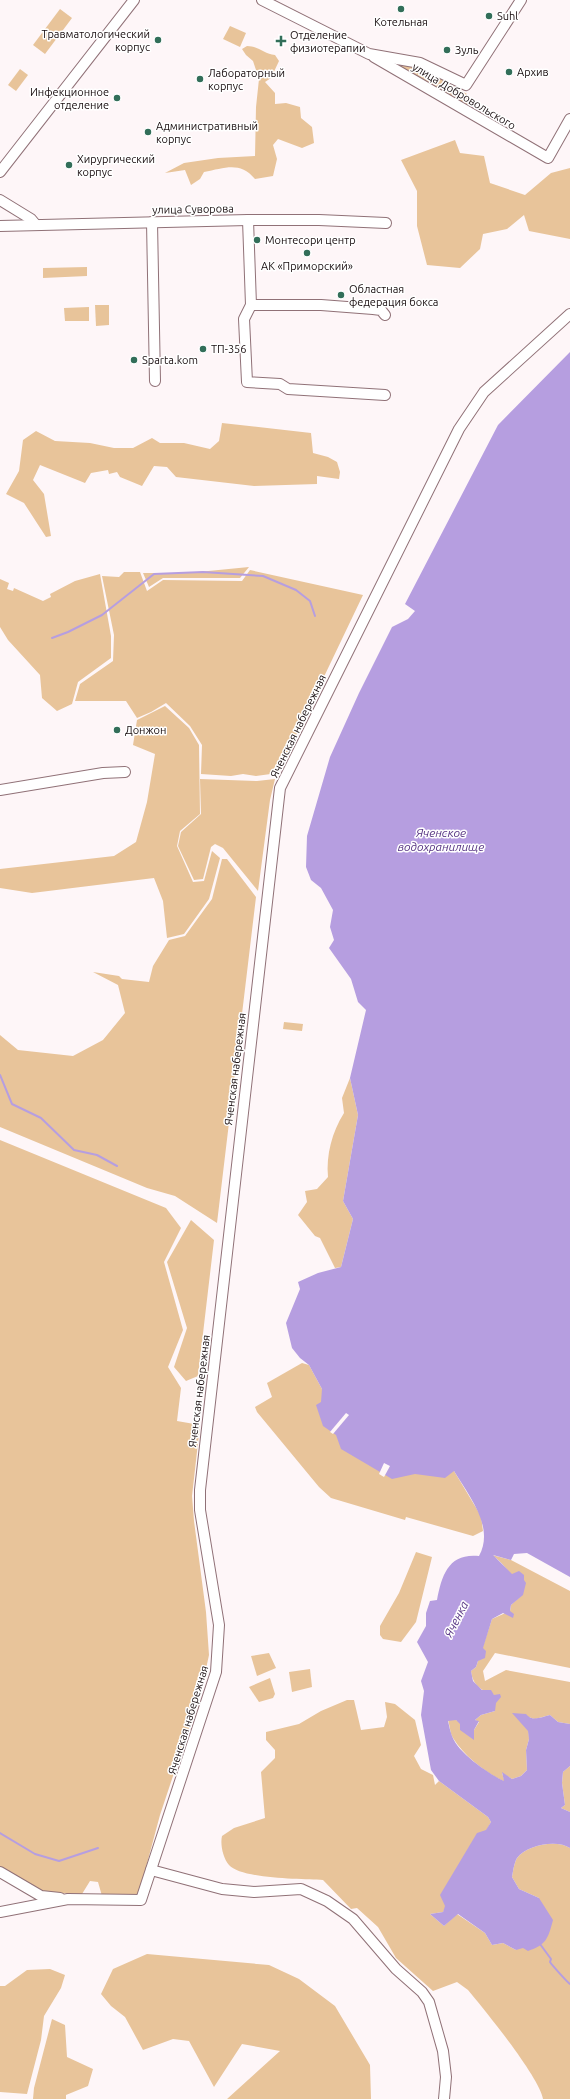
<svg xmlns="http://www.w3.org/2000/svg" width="570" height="2099" font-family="Ubuntu,sans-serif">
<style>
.green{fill:#e8c49a}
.water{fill:#b69ee0}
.pier{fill:#fef6f8}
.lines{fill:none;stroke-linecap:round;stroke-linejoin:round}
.stream{stroke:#b69ee0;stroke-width:2}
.minor-casing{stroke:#907177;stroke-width:12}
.minor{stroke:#fff;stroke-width:10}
.poi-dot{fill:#326e59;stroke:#fff;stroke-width:1.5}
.labels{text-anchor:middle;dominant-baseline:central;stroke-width:3;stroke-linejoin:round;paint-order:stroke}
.poi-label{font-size:11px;fill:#180d0f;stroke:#fff;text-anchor:start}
.street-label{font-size:11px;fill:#180d0f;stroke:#fff}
.water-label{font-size:12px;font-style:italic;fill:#573583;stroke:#fff}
</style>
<rect width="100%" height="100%" fill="#fef6f8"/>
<g class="green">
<polygon points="60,9 72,18 45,54 33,45"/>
<polygon points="230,26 246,33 240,47 223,39"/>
<path d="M247,46C258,46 264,54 275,55L279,61L271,78L265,82L275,93V104L286,103L300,107L301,118L312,127L314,143L302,148L278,139L273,145L277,159L273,176L255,179C240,161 225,168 204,172L200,179L191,185L185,170L165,173L184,163L218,158L255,156L256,107L259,79L253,61L246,55L242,49Z"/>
<polygon points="380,59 414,64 467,94 468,109"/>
<polygon points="20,69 28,75 16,91 8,85"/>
<polygon points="455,140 460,153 484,156 490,183 525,195 551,173 570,168 570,239 529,231 524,215 507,229 483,234 480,249 460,268 427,265 417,226 417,191 401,160"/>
<polygon points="87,267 87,276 43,278 43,268"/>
<polygon points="95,305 109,305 109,325 96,326"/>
<polygon points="89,307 89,321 65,321 64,308"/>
<polygon points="222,423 311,433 313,453 328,457 337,462 340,472 339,479 317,476 317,484 254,486 176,477 167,467 154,466 142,486 120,477 117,472 109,474 108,470 91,473 85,483 40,465 33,480 44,494 51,536 46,537 24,503 6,494 19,471 23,440 36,431 55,441 90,443 114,448 133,448 152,438 160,443 184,443 210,449 219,441"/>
<polygon points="249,567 240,578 163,578 149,587 143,573 188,573"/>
<polygon points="250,570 363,595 278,773 256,776 243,774 231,776 201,774 202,745 190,726 166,703 151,712 137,718 126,701 75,701 80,684 113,661 114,635 102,576 119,577 124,572 140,572 147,591 163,580 242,581"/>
<polygon points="100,574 111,636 111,658 78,682 72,704 57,711 42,698 40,675 8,640 0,627 0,579 9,583 7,589 13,591 14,588 43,601 51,597 50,594 75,581"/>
<polygon points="165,706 189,728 199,745 200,814 180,831 177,846 193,882 204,881 212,851 220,858 209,899 184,934 167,938 163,901 154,878 32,893 0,888 0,869 114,856 136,842 147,802 155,754 133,745 137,720"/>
<polygon points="200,779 257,781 275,779 270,800 258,891 223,848 215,844 211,847 203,879 194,880 178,846 181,832 201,814"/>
<polygon points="222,859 227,859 256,897 217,1223 175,1196 147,1188 0,1127 0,1035 18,1050 73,1056 103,1040 125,1013 118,985 93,972 119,976 122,979 149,982 153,966 169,940 185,936 212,899"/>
<polygon points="284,1022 303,1024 302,1031 283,1029"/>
<path d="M350,1078L358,1115L343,1201L353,1219L341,1267L335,1268L320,1238L315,1236L298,1215L307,1202L305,1191L317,1189L328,1177C326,1155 332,1132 344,1113L342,1098Z"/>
<polygon points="0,1140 166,1208 181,1228 164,1262 183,1330 168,1367 181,1388 177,1421 200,1425 192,1496 194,1521 206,1612 209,1655 201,1692 160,1815 138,1897 102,1896 98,1882 90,1881 82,1894 43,1892 0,1867"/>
<polygon points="191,1220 214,1240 198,1376 186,1381 174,1367 187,1328 167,1262"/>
<polygon points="302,1363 309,1365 322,1389 454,1471 481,1516 483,1531 473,1536 406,1517 405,1520 331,1498 319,1487 257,1412 255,1407 272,1397 267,1383"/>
<polygon points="416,1552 432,1557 416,1622 401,1642 383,1639 380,1635 380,1626 399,1593"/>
<path d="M492,1555L511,1560L570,1591V1668L495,1653L483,1671L485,1681L506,1670L570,1682V1724L558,1722L550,1715L535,1719L528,1717L529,1739L526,1750L527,1770L521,1776L512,1779L502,1773L505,1782C486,1773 464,1756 453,1738C450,1733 450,1726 448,1720H456L474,1730L479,1722L475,1720L481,1715L495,1711L494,1695C481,1690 473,1686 471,1671L476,1667L492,1619L510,1611L511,1605L523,1594C514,1579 506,1565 492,1555Z"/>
<polygon points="269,1653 276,1668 257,1676 251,1656"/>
<polygon points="310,1669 312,1687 292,1692 289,1672"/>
<polygon points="270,1678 275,1694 273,1698 259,1702 249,1687"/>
<path d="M347,1700H354L361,1730L384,1727L387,1717L385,1702L395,1704L415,1720L421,1745L414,1756L421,1769L433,1775L435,1785L439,1781L488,1817L491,1822L443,1912L430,1914L444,1926L457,1914L485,1933L492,1945L503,1943L516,1950L539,1898L519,1889L512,1877C513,1872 514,1863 517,1858C526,1845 557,1839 570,1848V2099H543C540,2078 484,2009 468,1990L457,1982L433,1991L396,1958L378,1927L357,1908L351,1909L323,1880C303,1879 241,1879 229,1865C223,1858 220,1844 222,1836L234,1828L265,1818L261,1772L275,1758V1750L266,1740V1732L299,1724L321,1711Z"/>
<polygon points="570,1766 570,1812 561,1808 565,1805 562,1783 563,1772"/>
<polygon points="147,1954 269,1965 299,1979 335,2006 370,2065 371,2099 227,2099 280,2051 242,2044 214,2087 189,2041 173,2039 143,2050 125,2017 111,2006 101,1994 113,1969"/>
<polygon points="50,1969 65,1975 61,1988 44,2016 41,2040 27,2094 0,2092 0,1986 5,1986 27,1970"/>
<polygon points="52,2019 65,2025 67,2057 93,2069 88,2086 66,2095 66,2099 33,2099 34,2088"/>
</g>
<path class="water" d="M570,352V1577L527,1553L514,1554L511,1560L493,1555L512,1574L519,1571L524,1575V1580L526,1583L523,1595L511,1605L510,1611L514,1614L513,1618L503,1613L492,1619L483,1648L486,1651L485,1658L478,1661L476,1667L471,1671L473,1681L482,1690H491L494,1695L500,1694L501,1697L496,1703L495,1711L481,1715L475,1720L479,1721L474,1730V1740L460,1730V1724L456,1720L448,1721C449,1725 450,1731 452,1736C458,1753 489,1774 504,1781L502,1772L512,1779L521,1776L527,1770L526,1750L529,1739L528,1731L512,1713L526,1714C532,1722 541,1717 550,1715L558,1722L570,1724V1766L563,1772L562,1783L565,1805L561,1808L570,1812V1848C557,1839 526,1845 517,1858C514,1863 513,1872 512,1877L519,1889L539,1898L553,1920C548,1939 546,1945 528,1951L523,1948L516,1950L503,1943L492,1945L485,1933L458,1914L444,1926L430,1914L443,1912L445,1906L440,1895L477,1833L486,1830L491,1822L488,1817L439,1781L431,1770L421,1715L424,1691L421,1681L428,1662L417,1642L426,1626V1613L430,1601L437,1600C442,1574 449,1553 479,1556C495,1527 469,1496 454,1471L445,1478L415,1474L392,1479L341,1449L336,1435L323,1426L316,1405L321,1402L322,1389L309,1365L300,1358L292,1348L286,1323L300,1289L298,1282L318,1273L341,1267L353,1219L343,1201L358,1115L350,1078L366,1010L358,1002L351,979L329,948L334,940L330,927L333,910L321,888L311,880L306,867L307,836L330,757L359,693L392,627L408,619L415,611L405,604L498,425Z"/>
<g class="pier">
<polygon points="346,1413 349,1415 333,1434 330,1432"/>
<polygon points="384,1463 390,1466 384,1477 379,1474"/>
</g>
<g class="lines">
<g class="stream">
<polyline points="52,638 68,632 102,615 154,574 203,572 263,576 296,590 310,601 315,616"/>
<polyline points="0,1075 12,1104 41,1118 74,1150 97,1155 117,1166"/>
<polyline points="0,1833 35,1854 59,1861 98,1848"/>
<path d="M540,1944L551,1959L550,1962C552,1965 567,1982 570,1984"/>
</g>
<g class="minor-casing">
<g id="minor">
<polyline points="262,0 369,54 420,63 466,85 521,0"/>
<polyline points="374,57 548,158 570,119"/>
<polyline points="0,172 134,0"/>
<polyline points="0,200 31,219 36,225"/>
<polyline points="248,220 251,305 244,319 247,382 280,384 288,389 385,395"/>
<polyline points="152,222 155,381"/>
<polyline points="0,226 248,220 319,220 386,223"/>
<polyline points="251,305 321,305 373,309 381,310 385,315"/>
<polyline points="0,790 103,773 125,772"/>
<polyline points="151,1870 222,1889 254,1892 301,1889 327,1901 353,1919 396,1969 422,1992 429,2002 443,2051 446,2077 444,2099"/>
<polyline points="0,1872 41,1896 60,1898"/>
<polyline points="0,1912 68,1899 141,1900 216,1672 219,1625 200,1510 200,1490 280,788 459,429 484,392 570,314"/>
</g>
</g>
<use href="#minor" class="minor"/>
</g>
<g class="poi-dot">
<circle cx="401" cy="9" r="4"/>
<circle cx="489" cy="16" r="4"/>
<circle cx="158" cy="40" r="4"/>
<path d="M279 35h4v4h4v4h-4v4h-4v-4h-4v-4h4z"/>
<circle cx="447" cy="50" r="4"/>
<circle cx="509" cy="72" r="4"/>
<circle cx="200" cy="79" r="4"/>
<circle cx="117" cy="98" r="4"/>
<circle cx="148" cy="132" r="4"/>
<circle cx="69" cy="165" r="4"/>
<circle cx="257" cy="240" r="4"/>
<circle cx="307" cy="253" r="4"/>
<circle cx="341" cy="295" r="4"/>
<circle cx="203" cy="349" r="4"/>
<circle cx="134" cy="360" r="4"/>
<circle cx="117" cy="730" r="4"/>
</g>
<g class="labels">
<g class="poi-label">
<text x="497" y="16">Suhl</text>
<text x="401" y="22" text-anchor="middle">Котельная</text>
<text x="150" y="34" text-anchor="end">Травматологический<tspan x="150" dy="13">корпус</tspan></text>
<text x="290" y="35">Отделение<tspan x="290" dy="13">физиотерапии</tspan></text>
<text x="455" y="50">Зуль</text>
<text x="517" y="72">Архив</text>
<text x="208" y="73">Лабораторный<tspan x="208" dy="13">корпус</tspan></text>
<text x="109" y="92" text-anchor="end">Инфекционное<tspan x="109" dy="13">отделение</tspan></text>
<text x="156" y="126">Административный<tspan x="156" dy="13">корпус</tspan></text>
<text x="77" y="159">Хирургический<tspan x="77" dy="13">корпус</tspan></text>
<text x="265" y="240">Монтесори центр</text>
<text x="307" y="266" text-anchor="middle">АК «Приморский»</text>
<text x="349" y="289">Областная<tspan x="349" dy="13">федерация бокса</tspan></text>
<text x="211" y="349">ТП-356</text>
<text x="142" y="360">Sparta.kom</text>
<text x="125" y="730">Донжон</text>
</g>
<g class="street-label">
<text transform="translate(464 96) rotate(31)">улица Добровольского</text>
<text transform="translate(193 209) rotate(-1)">улица Суворова</text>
<text transform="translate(298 726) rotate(-64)">Яченская набережная</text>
<text transform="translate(235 1069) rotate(-83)">Яченская набережная</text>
<text transform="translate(199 1391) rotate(-83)">Яченская набережная</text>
<text transform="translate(188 1720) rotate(-73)">Яченская набережная</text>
</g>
<g class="water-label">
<text x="441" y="832">Яченское<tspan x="441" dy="14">водохранилище</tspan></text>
<text transform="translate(456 1619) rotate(-63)">Яченка</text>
</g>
</g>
</svg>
